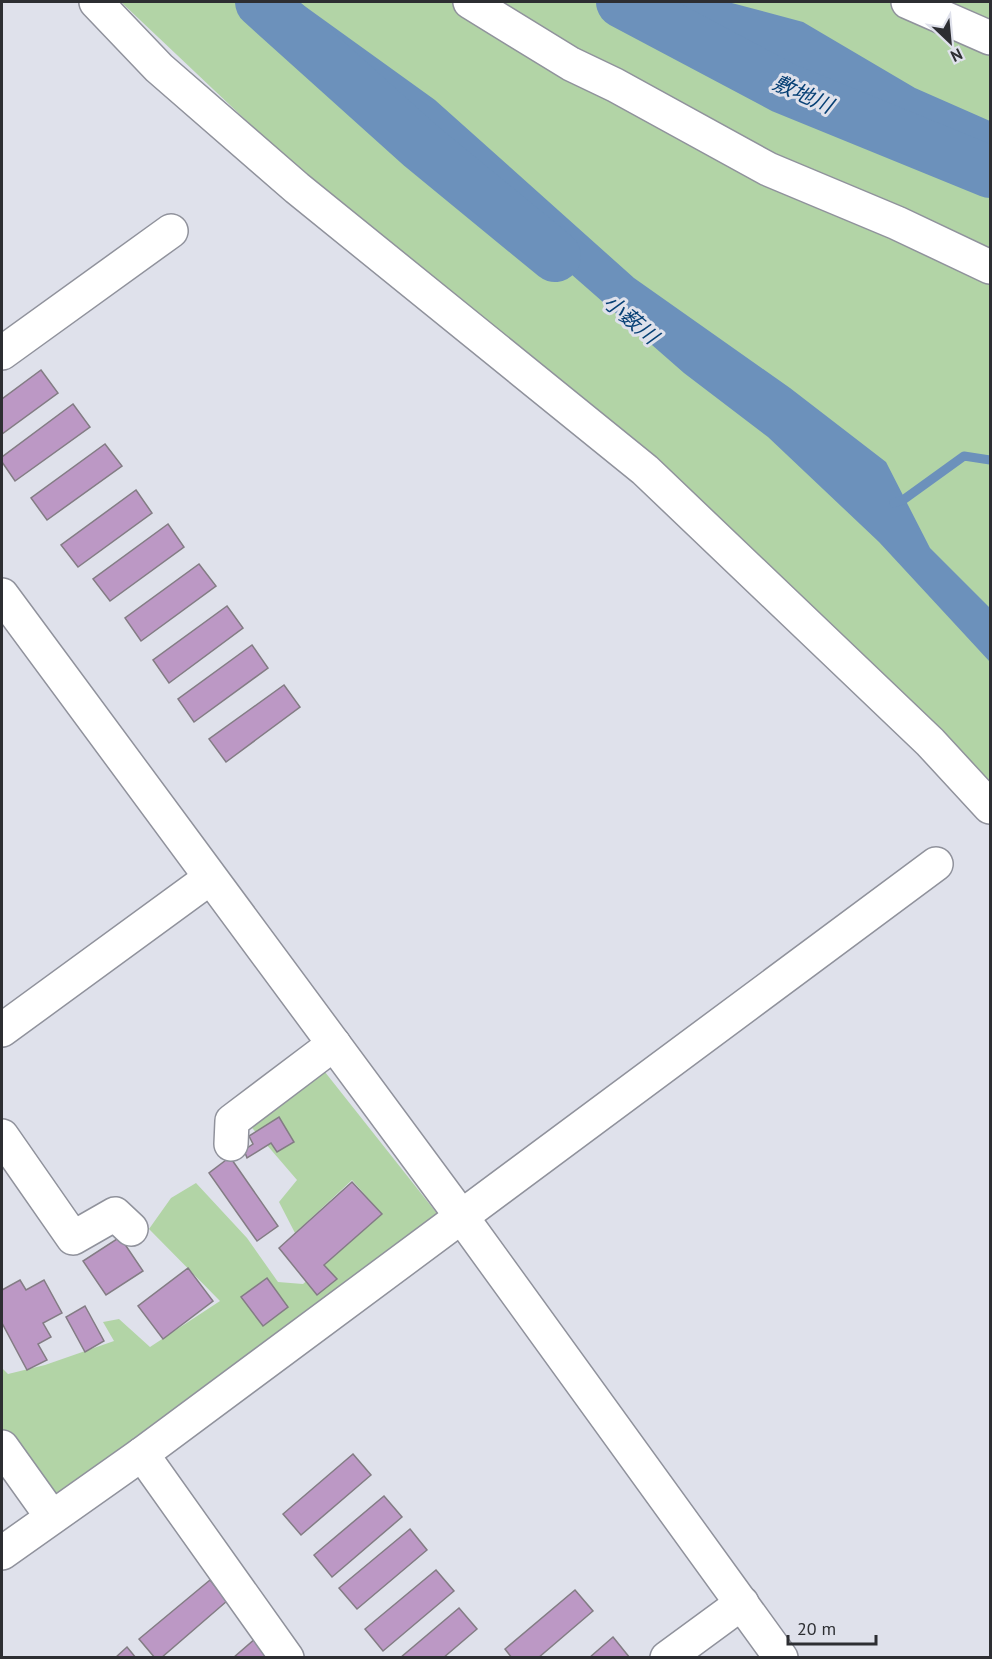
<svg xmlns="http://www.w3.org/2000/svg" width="992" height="1659" font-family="'PT Sans','Noto Sans JP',sans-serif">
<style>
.green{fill:#b2d4a6}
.water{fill:#6c91bb}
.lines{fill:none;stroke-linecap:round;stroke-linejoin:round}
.stream{stroke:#6c91bb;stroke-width:9}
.river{stroke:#6c91bb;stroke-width:52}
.building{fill:#bc98c5;stroke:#837c84;stroke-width:1.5}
.minor-casing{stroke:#90929c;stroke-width:36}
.minor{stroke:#fff;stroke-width:33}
.labels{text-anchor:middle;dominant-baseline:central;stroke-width:6;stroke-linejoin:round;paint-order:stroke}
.water-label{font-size:21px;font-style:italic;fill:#074075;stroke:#dfe1eb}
</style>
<rect width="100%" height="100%" fill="#dfe1eb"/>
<g class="green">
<polygon points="121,2 990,2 990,813 877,692 443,307"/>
<polygon points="321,1067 439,1216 52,1499 2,1436 2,1368 8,1374 45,1365 114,1341 103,1322 119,1319 150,1347 220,1301 149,1229 171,1198 196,1183 247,1238 278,1282 303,1284 382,1214 352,1180 295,1233 279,1202 297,1180 247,1122"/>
</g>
<g class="water">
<polygon points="261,2 299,2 435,100 634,278 790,388 886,462 930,548 990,608 990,662 879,542 768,437 684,373 499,211 405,131"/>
<polygon points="595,2 728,2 803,22 915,88 990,121 990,183 941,175 867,122 784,88 731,72"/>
</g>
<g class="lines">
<polyline class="stream" points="894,503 903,500 964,456 990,460"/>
<g class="river">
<polyline points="261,2 421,146 555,256"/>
<polyline points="622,2 784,88 990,172"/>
</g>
</g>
<g class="building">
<polygon points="41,370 58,393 2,434 2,399"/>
<polygon points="73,404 90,427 15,481 2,462 2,457"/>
<polygon points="105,444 122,466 47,520 31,498"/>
<polygon points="136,490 152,513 78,567 61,545"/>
<polygon points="168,524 184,547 110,601 93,579"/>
<polygon points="199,564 216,586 141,641 125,618"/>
<polygon points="227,606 243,628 169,683 153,660"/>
<polygon points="252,645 268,668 194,722 178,699"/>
<polygon points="284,685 300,707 226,762 209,739"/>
<polygon points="279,1117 294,1142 277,1152 271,1143 247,1158 244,1150 253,1144 249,1136"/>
<polygon points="230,1157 278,1226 257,1241 209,1173"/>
<polygon points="352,1182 382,1214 324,1265 337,1279 317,1295 279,1248"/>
<polygon points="120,1237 143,1271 106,1295 83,1261"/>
<polygon points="188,1268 213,1301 163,1339 138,1306"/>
<polygon points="267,1278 288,1307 263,1326 241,1297"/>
<polygon points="20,1280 26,1290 44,1280 62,1313 43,1323 51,1337 38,1344 47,1360 27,1370 2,1323 2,1290"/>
<polygon points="85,1306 104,1341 85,1352 66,1317"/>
<polygon points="353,1454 371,1475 301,1535 283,1514"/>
<polygon points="384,1496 402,1517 332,1577 314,1555"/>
<polygon points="410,1529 427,1550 357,1609 339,1588"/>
<polygon points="436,1570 454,1591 383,1651 365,1629"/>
<polygon points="210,1580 227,1601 161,1658 155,1658 139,1639"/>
<polygon points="575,1590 593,1611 538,1658 512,1658 505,1649"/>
<polygon points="459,1608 477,1629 443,1658 400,1658"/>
<polygon points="613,1637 630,1658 589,1658"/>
<polygon points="256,1638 273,1658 233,1658"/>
<polygon points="127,1647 136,1658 115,1658"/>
</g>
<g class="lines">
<g class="minor-casing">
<g id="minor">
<polyline points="96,2 159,68 297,188 645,470 930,742 990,807"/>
<polyline points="470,2 571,64 615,85 768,169 897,223 990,267"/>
<polyline points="908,2 990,38"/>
<polyline points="2,353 171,231"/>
<polyline points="2,595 461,1216 781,1658"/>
<polyline points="2,1030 210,878"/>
<polyline points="2,1136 73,1238 115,1214 131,1229"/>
<polyline points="231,1144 232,1121 334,1044"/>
<polyline points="2,1447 52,1517"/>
<polyline points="142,1454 287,1658"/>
<polyline points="2,1553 142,1454 936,864"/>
<polyline points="667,1658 742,1603"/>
</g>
</g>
<use href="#minor" class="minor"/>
</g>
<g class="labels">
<g class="water-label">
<text transform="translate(803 94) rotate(24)">敷地川</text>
<text transform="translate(631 319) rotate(40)">小薮川</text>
</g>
</g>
<rect width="992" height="1659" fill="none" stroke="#2d2e32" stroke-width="6"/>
<g transform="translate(950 42) rotate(154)" stroke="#dfe1eb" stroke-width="4.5" paint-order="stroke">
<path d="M0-4.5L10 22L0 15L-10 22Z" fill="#2d2e32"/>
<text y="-9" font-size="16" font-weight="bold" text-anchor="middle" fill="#2d2e32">N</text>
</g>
<path d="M788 1635v9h88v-9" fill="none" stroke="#2d2e32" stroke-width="3"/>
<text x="797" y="1635" font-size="18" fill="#2d2e32" stroke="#dfe1eb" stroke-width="4.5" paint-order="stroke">20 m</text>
</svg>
